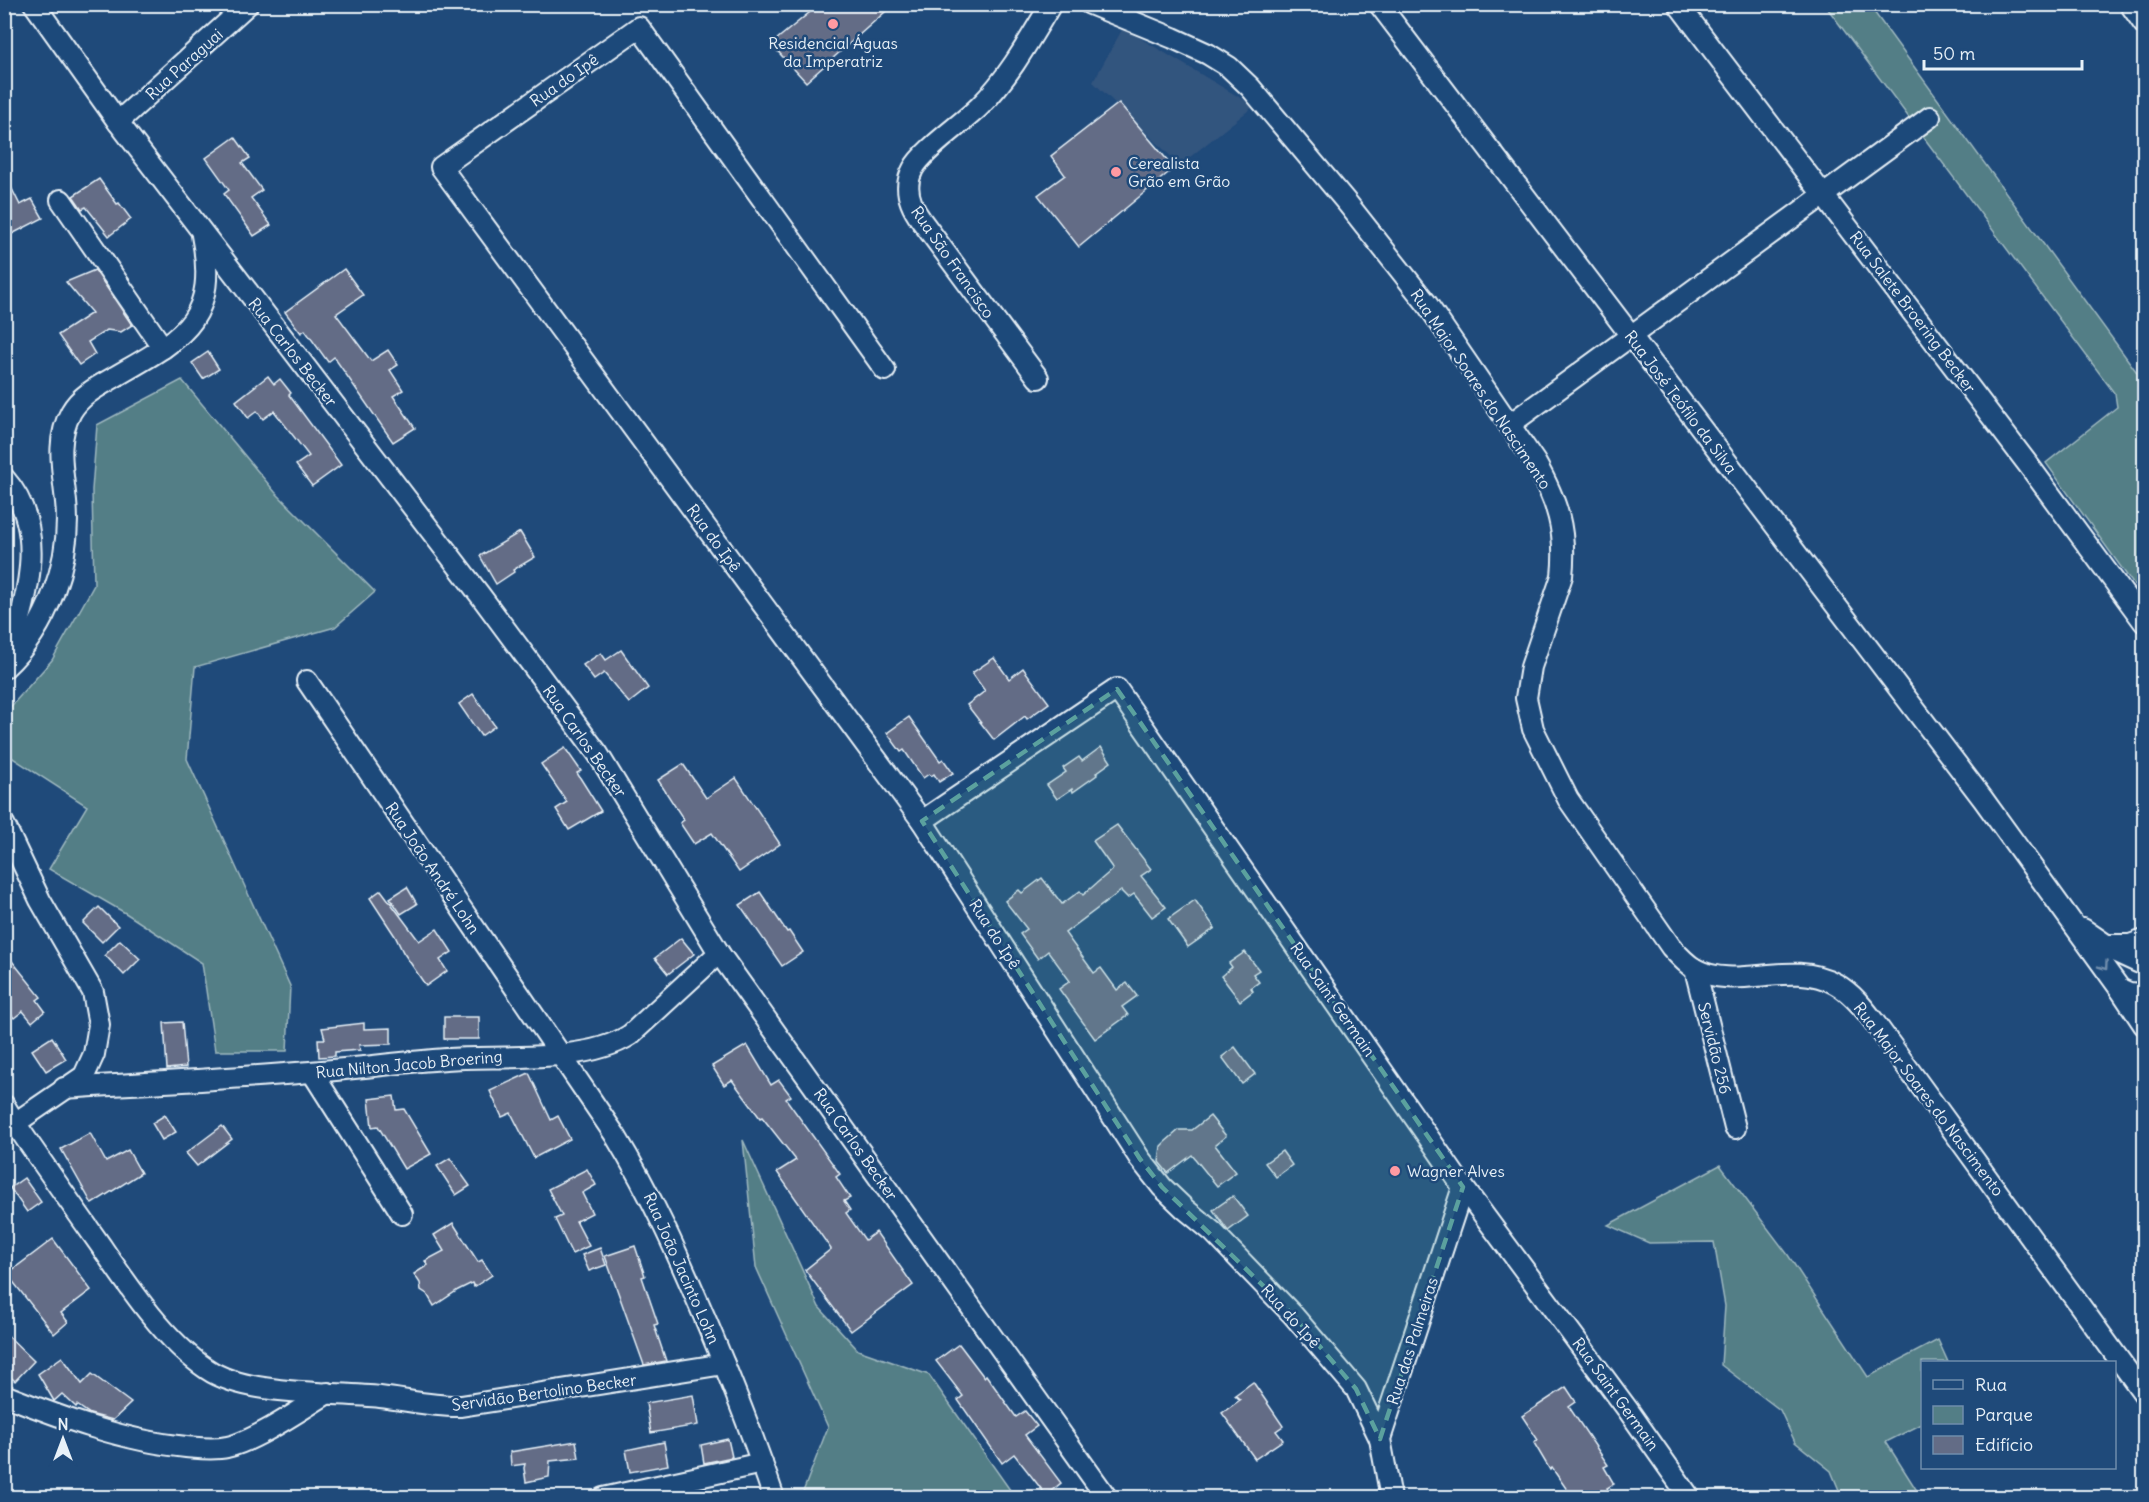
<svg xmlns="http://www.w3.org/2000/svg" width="2149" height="1502" font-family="Delius,sans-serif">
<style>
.built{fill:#33547e}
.green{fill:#537e86;stroke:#9eb8bf;stroke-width:1.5}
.building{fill:#636c86;stroke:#e8f1f8;stroke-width:1.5}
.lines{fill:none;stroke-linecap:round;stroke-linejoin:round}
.minor-casing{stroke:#e8f1f8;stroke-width:24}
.minor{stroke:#1f4a7a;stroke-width:20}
.oneway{stroke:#6f8dac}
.marked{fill:#5ba19e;fill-opacity:0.2;stroke:#5ba19e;stroke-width:4.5;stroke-dasharray:12 8;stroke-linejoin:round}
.poi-dot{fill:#ff9aa2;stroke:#1f4a7a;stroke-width:2}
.labels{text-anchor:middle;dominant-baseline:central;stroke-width:5;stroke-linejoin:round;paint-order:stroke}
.poi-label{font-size:16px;fill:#e8f1f8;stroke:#1f4a7a;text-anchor:start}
.street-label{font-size:16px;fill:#e8f1f8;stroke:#1f4a7a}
</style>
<rect width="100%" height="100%" fill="#1f4a7a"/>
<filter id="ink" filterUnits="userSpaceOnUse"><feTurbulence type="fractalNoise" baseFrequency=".0167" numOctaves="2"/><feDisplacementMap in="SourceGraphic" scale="12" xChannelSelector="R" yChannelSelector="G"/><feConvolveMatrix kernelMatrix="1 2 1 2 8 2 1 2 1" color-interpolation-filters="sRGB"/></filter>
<g filter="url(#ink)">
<polygon class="built" points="1123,28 1254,106 1180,165 1093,82"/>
<g class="green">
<polygon points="1825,5 1869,5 2144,382 2144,599 2046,463 2117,407 2115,394"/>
<polygon points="182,380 275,492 375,592 335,627 195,667 187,759 290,986 287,1051 215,1051 202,963 127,914 49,869 87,806 5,753 5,713 52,660 94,585 92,490 97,425"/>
<polygon points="743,1140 819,1307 858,1350 929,1375 1015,1497 801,1497 828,1427 756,1267"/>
<polygon points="1720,1165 1788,1255 1868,1377 1938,1340 1948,1362 1922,1362 1922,1424 1886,1442 1921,1497 1842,1497 1831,1471 1795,1442 1780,1410 1721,1365 1725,1306 1714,1242 1649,1243 1608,1225"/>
</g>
<g class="building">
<polygon points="820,4 894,4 806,82 771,44"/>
<polygon points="1119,103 1174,168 1079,247 1038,195 1065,175 1051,156"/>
<polygon points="235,137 250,158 242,163 262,190 251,198 271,225 254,236 224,194 229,190 206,158"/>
<polygon points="4,173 20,205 32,199 43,218 12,234 4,220"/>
<polygon points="99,179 117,204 119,203 131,219 109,236 86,207 82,209 73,196"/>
<polygon points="344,269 363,295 336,314 371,361 388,350 398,365 390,370 403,390 393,396 415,428 393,442 334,357 328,362 305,330 301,333 285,312"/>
<polygon points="95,270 132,325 121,332 107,330 88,342 95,354 79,365 58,335 92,313 66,282"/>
<polygon points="208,352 219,369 203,379 192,363"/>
<polygon points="268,376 274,384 280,379 291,393 289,395 341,465 312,486 296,465 309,456 274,411 263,419 257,411 248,418 236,401"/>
<polygon points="520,532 535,557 513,570 514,572 496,584 480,556"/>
<polygon points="621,650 648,688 629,703 604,673 594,680 583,665 601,653 606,660"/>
<polygon points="994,658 1009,679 1023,668 1049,703 1027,719 1025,716 994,740 967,705 985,691 972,673"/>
<polygon points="473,694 495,726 481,736 459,704"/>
<polygon points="909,717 940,761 943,759 953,773 939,782 934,774 931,776 929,774 923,778 904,750 901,752 887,733"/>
<polygon points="1101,747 1111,762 1096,773 1097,775 1073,792 1072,789 1057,799 1047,785 1066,772 1063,768 1079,757 1082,761"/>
<polygon points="565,748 581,771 577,773 601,811 569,830 556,809 567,802 541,764"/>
<polygon points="683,764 706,798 736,778 780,844 739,872 712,833 694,844 680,823 684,820 658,780"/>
<polygon points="1117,825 1151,869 1141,876 1166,907 1152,917 1134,894 1128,898 1121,891 1065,933 1094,973 1101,968 1117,990 1127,983 1137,996 1122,1007 1128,1015 1095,1039 1059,989 1070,981 1048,951 1038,959 1020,934 1027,929 1005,901 1019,890 1022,893 1042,878 1062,904 1080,891 1083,895 1113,869 1093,841"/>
<polygon points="407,887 417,904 401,914 390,898"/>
<polygon points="381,890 419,941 437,929 452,952 440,960 447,971 426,986 403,952 395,936 370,898"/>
<polygon points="760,892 787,932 789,931 803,952 782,966 740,905"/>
<polygon points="1195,900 1215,928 1188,947 1168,919"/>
<polygon points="99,907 118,926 102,942 83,923"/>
<polygon points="681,938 694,954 668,974 655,958"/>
<polygon points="120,940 140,959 124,975 105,955"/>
<polygon points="4,951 41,997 37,1000 45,1011 32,1022 23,1011 14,1018 4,1007"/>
<polygon points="1245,952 1259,970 1253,974 1259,982 1251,988 1253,991 1240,1001 1221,976 1232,967 1229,963"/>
<rect x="444" y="1017" width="35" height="22"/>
<polygon points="182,1022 186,1067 167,1069 164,1023"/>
<polygon points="364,1023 364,1029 391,1028 391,1044 359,1045 360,1050 335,1052 335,1056 319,1057 318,1039 325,1039 322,1028"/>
<polygon points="52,1037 66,1059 46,1071 32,1050"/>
<polygon points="747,1045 771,1085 779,1080 791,1096 786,1099 840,1174 836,1177 850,1198 844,1201 850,1210 846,1213 865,1240 876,1232 913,1285 851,1331 805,1270 831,1249 777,1172 796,1160 762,1117 760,1118 732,1080 724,1085 712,1066"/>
<polygon points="1235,1047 1255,1074 1242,1084 1222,1057"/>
<polygon points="529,1073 551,1120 558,1116 570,1139 534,1158 511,1113 502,1117 490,1091"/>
<polygon points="394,1096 396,1110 404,1109 431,1154 404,1169 378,1126 372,1127 369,1099"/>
<polygon points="165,1115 176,1132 162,1140 152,1123"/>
<polygon points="1210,1116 1226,1136 1215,1145 1236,1172 1217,1186 1192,1155 1168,1173 1159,1162 1161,1146 1165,1142 1179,1130 1192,1130"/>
<polygon points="222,1126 232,1139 197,1166 186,1153"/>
<polygon points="90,1133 106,1162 128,1150 141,1173 92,1204 61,1149"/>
<polygon points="1282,1151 1292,1165 1276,1177 1265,1163"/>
<polygon points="450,1158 470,1186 456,1195 437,1166"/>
<polygon points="587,1169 596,1185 582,1193 592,1213 576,1221 589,1246 572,1254 555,1219 562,1216 548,1189"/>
<polygon points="24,1178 41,1202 27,1212 10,1188"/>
<polygon points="1233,1196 1248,1216 1228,1231 1213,1210"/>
<polygon points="453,1223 478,1262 482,1260 492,1275 474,1287 472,1283 458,1290 434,1306 427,1294 421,1290 420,1283 414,1274 428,1265 425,1261 444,1251 434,1235"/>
<polygon points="53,1239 91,1290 61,1313 68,1322 54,1334 7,1274"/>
<polygon points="635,1246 645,1276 642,1277 658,1324 654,1325 666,1361 644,1365 605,1256"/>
<polygon points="600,1248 606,1265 589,1271 582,1255"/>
<polygon points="4,1332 34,1361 15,1381 4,1371"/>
<polygon points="959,1344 984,1377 986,1375 1016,1417 1025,1411 1037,1426 1025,1435 1061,1483 1046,1495 1014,1454 1002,1463 958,1400 963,1396 936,1361"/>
<polygon points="62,1357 82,1384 92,1374 131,1403 113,1420 90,1414 77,1405 76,1407 62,1394 54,1401 38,1374"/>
<polygon points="1253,1382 1283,1426 1276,1431 1283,1440 1255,1459 1222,1413 1240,1400 1235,1395"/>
<polygon points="1566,1387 1576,1402 1569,1407 1608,1465 1604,1467 1614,1484 1607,1488 1612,1497 1572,1497 1552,1468 1550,1470 1534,1443 1538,1440 1522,1416"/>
<polygon points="693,1395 698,1425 651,1433 646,1403"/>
<polygon points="728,1439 732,1457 704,1463 701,1445"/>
<polygon points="576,1441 579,1458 550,1461 549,1477 526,1482 524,1468 525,1464 511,1466 510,1452"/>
<polygon points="664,1442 668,1465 630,1472 626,1450"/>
</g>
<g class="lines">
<g class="minor-casing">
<g id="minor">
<polyline points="34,4 118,122 480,595 598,754 719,953 1107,1498"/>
<path d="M1090,4L1173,38L1208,54L1229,67L1250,87L1348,204L1427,304L1535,462C1557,501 1567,530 1562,576L1531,667L1526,698L1533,729L1568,799L1671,947C1678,955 1686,964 1695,969C1737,992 1790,958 1836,984C1852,993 1864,1008 1875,1023L2144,1394"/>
<polyline points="1379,4 1983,799 2120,989 2129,993 2144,994"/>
<polyline points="1678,4 2030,467 2144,622"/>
<polyline points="2130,4 2144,24"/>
<polyline points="118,122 248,4"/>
<polyline points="61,200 163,348"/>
<polyline points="885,370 639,27 441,167 922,821 1140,1159 1162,1187 1185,1209 1213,1232 1293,1315 1356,1389 1380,1439"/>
<path d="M1038,378L921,220C910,205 903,187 913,169C923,150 963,123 980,106C1009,77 1030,39 1051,4"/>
<polyline points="1509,425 1930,117"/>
<path d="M4,478C50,530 26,598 9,657"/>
<path d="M4,668C48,628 72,560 66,502C63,471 55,441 71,412C80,396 97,387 113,378C179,339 220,324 202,235"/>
<path d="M307,681L615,1135C652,1196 679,1257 707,1323C731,1380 754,1438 774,1498"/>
<polyline points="922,821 1117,689 1463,1187 1628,1410 1690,1498"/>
<polyline points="4,824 40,900 93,992 99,1025 94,1054 84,1076 5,1130"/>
<polyline points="2083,929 2118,953 2144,965"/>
<polyline points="2107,945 2130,945 2144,940"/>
<polyline points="1695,969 1735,1128"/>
<polyline points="2120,989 2144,1025"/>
<polyline points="312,1072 402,1214"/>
<path d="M64,1088C146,1083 228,1079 310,1072C355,1069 401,1062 446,1059C499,1055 585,1064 630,1035L719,953"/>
<path d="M4,1105L15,1123C43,1164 72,1205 101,1246C129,1287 165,1341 207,1369C246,1396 332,1392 380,1397C407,1400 434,1407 461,1406L724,1364"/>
<path d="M4,1395C62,1418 124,1441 186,1447C199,1448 214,1450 227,1447C254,1442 303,1408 328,1393"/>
<polyline points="603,1498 762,1463"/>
<polyline points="1391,1498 1380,1439 1463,1187"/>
</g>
</g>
<use href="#minor" class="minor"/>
</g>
<defs><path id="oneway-chevron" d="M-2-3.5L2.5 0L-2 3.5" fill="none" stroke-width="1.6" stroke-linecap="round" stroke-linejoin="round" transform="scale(1.5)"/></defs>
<use class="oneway" href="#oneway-chevron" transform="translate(2104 966) rotate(55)"/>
</g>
<path class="marked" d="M1117,689L1463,1187L1380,1439L1356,1389L1293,1315L1162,1187L1140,1159L922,821Z"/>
<g class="poi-dot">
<circle cx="833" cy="24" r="6"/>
<circle cx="1116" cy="172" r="6"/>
<circle cx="1395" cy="1171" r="6"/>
</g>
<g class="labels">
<g class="poi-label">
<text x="833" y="43" text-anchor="middle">Residencial Águas<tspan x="833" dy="18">da Imperatriz</tspan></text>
<text x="1128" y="163">Cerealista<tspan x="1128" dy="18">Grão em Grão</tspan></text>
<text x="1407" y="1171">Wagner Alves</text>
</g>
<g class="street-label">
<text transform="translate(184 64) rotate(-42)">Rua Paraguai</text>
<text transform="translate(564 80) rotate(-35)">Rua do Ipê</text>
<text transform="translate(953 262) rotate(55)">Rua São Francisco</text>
<text transform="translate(1913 312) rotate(53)">Rua Salete Broering Becker</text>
<text transform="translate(293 352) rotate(52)">Rua Carlos Becker</text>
<text transform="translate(1481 389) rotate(56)">Rua Major Soares do Nascimento</text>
<text transform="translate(1681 402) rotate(53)">Rua José Teófilo da Silva</text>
<text transform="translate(714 538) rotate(54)">Rua do Ipê</text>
<text transform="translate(585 741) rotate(55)">Rua Carlos Becker</text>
<text transform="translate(433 868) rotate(56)">Rua João André Lohn</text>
<text transform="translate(995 934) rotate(57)">Rua do Ipê</text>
<text transform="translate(1333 999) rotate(55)">Rua Saint Germain</text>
<text transform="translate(1715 1048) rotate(76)">Servidão 256</text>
<text transform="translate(409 1064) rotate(-5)">Rua Nilton Jacob Broering</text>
<text transform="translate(1929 1099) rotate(53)">Rua Major Soares do Nascimento</text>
<text transform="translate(856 1144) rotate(55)">Rua Carlos Becker</text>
<text transform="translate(682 1268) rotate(66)">Rua João Jacinto Lohn</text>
<text transform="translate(1291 1316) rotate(48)">Rua do Ipê</text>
<text transform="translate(1412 1341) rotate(-72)">Rua das Palmeiras</text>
<text transform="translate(544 1392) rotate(-8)">Servidão Bertolino Becker</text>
<text transform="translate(1616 1394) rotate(54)">Rua Saint Germain</text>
</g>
</g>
<rect width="2149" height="1502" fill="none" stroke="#1f4a7a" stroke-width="24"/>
<rect x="12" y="12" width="2125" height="1478" fill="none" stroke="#e8f1f8" stroke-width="2" filter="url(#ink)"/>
<rect x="1921" y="1361" width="195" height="108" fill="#1f4a7a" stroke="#6f8dac" stroke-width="1.5"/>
<rect x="1933" y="1380" width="30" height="9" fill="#1f4a7a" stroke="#6f8dac" stroke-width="1.5"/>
<text x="1975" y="1391" font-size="18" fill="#e8f1f8">Rua</text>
<rect x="1933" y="1406" width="30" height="18" fill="#537e86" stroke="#6f8dac" stroke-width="1.5"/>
<text x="1975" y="1421" font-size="18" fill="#e8f1f8">Parque</text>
<rect x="1933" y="1436" width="30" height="18" fill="#636c86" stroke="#6f8dac" stroke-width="1.5"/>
<text x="1975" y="1451" font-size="18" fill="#e8f1f8">Edifício</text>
<g transform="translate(63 1439)" stroke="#1f4a7a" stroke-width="4.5" paint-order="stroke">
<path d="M0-4.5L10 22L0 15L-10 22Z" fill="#e8f1f8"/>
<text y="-9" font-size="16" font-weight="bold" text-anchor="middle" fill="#e8f1f8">N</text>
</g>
<path d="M1924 60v9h158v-9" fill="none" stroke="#e8f1f8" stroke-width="3"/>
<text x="1933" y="60" font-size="18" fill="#e8f1f8" stroke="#1f4a7a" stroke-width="4.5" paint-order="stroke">50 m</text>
</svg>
